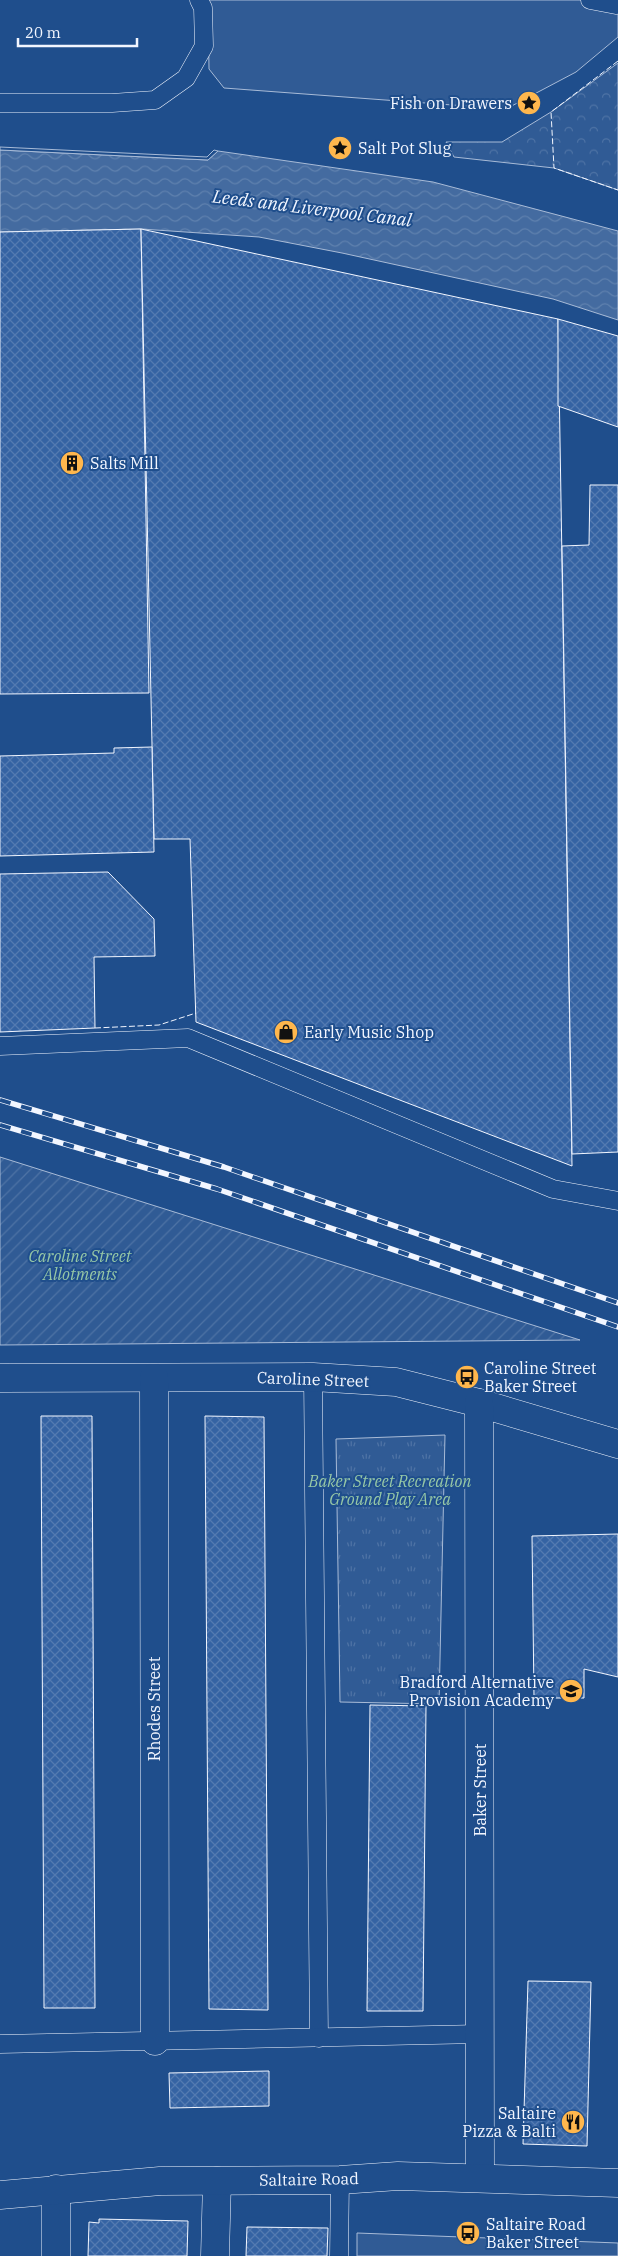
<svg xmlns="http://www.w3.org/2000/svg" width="618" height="2256" font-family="'IBM Plex Serif',serif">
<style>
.built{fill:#305b95;stroke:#a8bbd7}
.forest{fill:url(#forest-crowns);stroke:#a8bbd7}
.park{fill:url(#park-tufts);stroke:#a8bbd7}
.garden{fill:url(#garden-furrows);stroke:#a8bbd7}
.water{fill:url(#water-waves);stroke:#a8bbd7}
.pier{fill:#1f4e8c;stroke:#a8bbd7}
.building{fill:url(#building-cross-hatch);stroke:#f2f6ff}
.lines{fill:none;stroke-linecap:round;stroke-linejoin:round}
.lane-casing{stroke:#f2f6ff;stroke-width:19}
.street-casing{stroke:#f2f6ff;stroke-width:29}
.primary-casing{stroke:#f2f6ff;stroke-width:29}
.lane{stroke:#1f4e8c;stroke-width:18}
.street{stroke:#1f4e8c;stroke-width:28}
.primary{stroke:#1f4e8c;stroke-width:28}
.rail-casing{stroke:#f2f6ff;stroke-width:5.5}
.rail{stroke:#1f4e8c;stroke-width:4;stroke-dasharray:11;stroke-linecap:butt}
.fence{stroke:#f2f6ff;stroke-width:1;stroke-dasharray:6 2.5;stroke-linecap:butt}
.labels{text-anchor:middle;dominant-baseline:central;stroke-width:4;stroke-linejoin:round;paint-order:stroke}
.poi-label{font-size:16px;fill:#f2f6ff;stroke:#1f4e8c;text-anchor:start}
.park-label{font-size:16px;font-style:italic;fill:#97c8a6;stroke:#1f4e8c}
.street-label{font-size:16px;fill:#f2f6ff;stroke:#1f4e8c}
.water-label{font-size:18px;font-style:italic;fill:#f2f6ff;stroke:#1f4e8c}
</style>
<defs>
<pattern id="forest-crowns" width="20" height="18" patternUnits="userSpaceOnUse" patternTransform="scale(1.25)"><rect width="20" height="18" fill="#305b95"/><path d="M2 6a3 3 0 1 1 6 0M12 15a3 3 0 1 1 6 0" fill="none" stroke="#4e73a5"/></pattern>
<pattern id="park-tufts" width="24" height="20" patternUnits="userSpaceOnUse" patternTransform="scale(1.25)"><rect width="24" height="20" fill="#305b95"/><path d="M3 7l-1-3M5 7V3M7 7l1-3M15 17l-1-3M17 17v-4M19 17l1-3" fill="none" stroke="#4e73a5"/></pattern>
<pattern id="garden-furrows" width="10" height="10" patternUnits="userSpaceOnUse" patternTransform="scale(1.25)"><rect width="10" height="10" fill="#305b95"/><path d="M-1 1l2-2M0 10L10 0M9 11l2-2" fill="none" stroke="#4e73a5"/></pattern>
<pattern id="water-waves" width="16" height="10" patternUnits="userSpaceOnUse" patternTransform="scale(1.25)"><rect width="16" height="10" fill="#446ba0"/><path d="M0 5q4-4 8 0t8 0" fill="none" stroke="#5f81ae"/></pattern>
<pattern id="building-cross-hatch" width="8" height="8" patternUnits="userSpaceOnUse" patternTransform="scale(1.25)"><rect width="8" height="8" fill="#3563a3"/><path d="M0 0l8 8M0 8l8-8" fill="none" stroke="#537ab1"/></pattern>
</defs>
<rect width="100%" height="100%" fill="#1f4e8c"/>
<g class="built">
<path d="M208 0H618V37L576 72 506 109 224 88 209 69Z"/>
<path d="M357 2233 618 2243V2256H357Z"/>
</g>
<path class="forest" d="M618 63V190L554 168 454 157 446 142H502L551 112Z"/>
<path class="park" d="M445 1435 439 1704 340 1702 336 1439Z"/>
<path class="garden" d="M0 1157 580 1340 0 1345Z"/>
<path class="water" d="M0 150 208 160 218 151 433 182 618 231V320L553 299 342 253 259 237 141 229 0 232Z"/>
<path class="pier" d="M0 147 207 157 214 150 218 151 208 160 0 150Z"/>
<g class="building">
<path d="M141 229 149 693 0 694V232Z"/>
<path d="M141 229 558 319 572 1166 196 1022 190 839H154Z"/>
<path d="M558 319 618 336V427L558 406Z"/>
<path d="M590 485H618V1152L572 1154 562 546 589 545Z"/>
<path d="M152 747 154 852 0 856V756L114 753V748Z"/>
<path d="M108 872 154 919 155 956 94 957 95 1028 0 1032V874Z"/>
<path d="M41 1416H92L95 2008H44Z"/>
<path d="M205 1416 264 1417 268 2010 209 2009Z"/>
<path d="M618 1534V1677L584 1669V1698H534L532 1536Z"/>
<path d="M370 1705 426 1706 423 2011H367Z"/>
<path d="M528 1981 591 1982 587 2146 523 2144Z"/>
<path d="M269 2071V2106L170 2108 169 2073Z"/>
<path d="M99 2219 188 2221 187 2256H88L89 2222 99 2223Z"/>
<path d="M247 2227 328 2228 327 2256H246Z"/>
</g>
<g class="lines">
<g class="lane-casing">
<g id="lane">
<path d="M590 0 616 5"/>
<path d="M0 103H112L155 100 186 78 204 46 203 8 199 0"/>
<path d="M0 1046 188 1038 553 1189 618 1201"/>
<path d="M313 1377 319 2038"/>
<path d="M0 2044 480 2034"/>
<path d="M339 2256 340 2180"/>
</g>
</g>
<g class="street-casing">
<g id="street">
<path d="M0 1378 313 1377 396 1382 479 1403 618 1444"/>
<path d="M154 1378 155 2041"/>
<path d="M479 1403 480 2178"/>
<path d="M56 2256V2189"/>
<path d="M215 2256 217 2181"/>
</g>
</g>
<g class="primary-casing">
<path id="primary" d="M0 2195 160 2181 340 2180 398 2176 618 2183"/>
</g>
<use href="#lane" class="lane"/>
<use href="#street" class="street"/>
<use href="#primary" class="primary"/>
<g class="rail-casing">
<g id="rail">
<path d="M0 1100 224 1167 618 1303"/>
<path d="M0 1125 217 1189 618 1327"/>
</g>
</g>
<use href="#rail" class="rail"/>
<g class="fence">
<path d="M618 61 551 112 554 168 618 190"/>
<path d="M95 1028 159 1025 196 1013"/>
</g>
</g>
<defs>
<g id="sight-disc" transform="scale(1.25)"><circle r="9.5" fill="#ffb74d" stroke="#1f4e8c"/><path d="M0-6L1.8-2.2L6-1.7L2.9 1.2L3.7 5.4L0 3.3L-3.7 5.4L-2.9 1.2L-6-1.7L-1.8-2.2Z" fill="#111"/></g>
<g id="building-disc" transform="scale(1.25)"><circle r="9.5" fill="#ffb74d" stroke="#1f4e8c"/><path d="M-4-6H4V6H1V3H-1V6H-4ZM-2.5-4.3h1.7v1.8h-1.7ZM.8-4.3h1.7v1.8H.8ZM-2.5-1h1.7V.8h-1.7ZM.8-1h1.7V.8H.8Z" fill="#111"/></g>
<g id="shop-disc" transform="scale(1.25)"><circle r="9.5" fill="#ffb74d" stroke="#1f4e8c"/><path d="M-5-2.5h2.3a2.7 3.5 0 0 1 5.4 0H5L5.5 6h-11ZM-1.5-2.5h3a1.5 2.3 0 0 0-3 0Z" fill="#111"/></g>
<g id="bus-disc" transform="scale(1.25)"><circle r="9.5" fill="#ffb74d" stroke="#1f4e8c"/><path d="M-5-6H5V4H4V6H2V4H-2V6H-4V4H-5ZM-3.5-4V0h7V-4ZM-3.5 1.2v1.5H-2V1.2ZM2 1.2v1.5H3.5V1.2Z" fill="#111"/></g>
<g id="school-disc" transform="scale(1.25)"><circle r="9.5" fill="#ffb74d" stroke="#1f4e8c"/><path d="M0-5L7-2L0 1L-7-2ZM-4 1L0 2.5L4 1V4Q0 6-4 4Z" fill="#111"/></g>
<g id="restaurant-disc" transform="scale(1.25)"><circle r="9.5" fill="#ffb74d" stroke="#1f4e8c"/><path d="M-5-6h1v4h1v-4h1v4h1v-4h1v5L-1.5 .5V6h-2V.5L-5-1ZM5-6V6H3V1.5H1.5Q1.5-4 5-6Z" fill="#111"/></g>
</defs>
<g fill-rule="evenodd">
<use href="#sight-disc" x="529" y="103"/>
<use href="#sight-disc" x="340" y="148"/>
<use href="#building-disc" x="72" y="463"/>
<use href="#shop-disc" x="286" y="1032"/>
<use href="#bus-disc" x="467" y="1377"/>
<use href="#school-disc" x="571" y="1691"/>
<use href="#restaurant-disc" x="573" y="2122"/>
<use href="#bus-disc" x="468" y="2233"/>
</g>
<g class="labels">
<g class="poi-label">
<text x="512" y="103" text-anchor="end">Fish on Drawers</text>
<text x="358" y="148">Salt Pot Slug</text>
<text x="90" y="463">Salts Mill</text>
<text x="304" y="1032">Early Music Shop</text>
<text x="484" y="1368">Caroline Street<tspan x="484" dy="18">Baker Street</tspan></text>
<text x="554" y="1682" text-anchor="end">Bradford Alternative<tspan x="554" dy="18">Provision Academy</tspan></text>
<text x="556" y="2113" text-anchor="end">Saltaire<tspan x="556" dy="18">Pizza &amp; Balti</tspan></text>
<text x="486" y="2224">Saltaire Road<tspan x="486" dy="18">Baker Street</tspan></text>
</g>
<g class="park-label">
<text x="80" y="1256">Caroline Street<tspan x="80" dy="18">Allotments</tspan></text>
<text x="390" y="1481">Baker Street Recreation<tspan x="390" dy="18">Ground Play Area</tspan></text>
</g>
<g class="street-label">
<text transform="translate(313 1379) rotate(2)">Caroline Street</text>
<text transform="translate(154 1709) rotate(-90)">Rhodes Street</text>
<text transform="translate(480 1790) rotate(-90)">Baker Street</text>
<text transform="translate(309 2179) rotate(-1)">Saltaire Road</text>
</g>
<g class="water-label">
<text transform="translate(312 208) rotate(7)">Leeds and Liverpool Canal</text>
</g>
</g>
<path d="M18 38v8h119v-8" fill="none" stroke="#f2f6ff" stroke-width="2.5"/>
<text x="25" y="38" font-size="15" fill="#f2f6ff" stroke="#1f4e8c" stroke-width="4" paint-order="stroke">20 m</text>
</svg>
